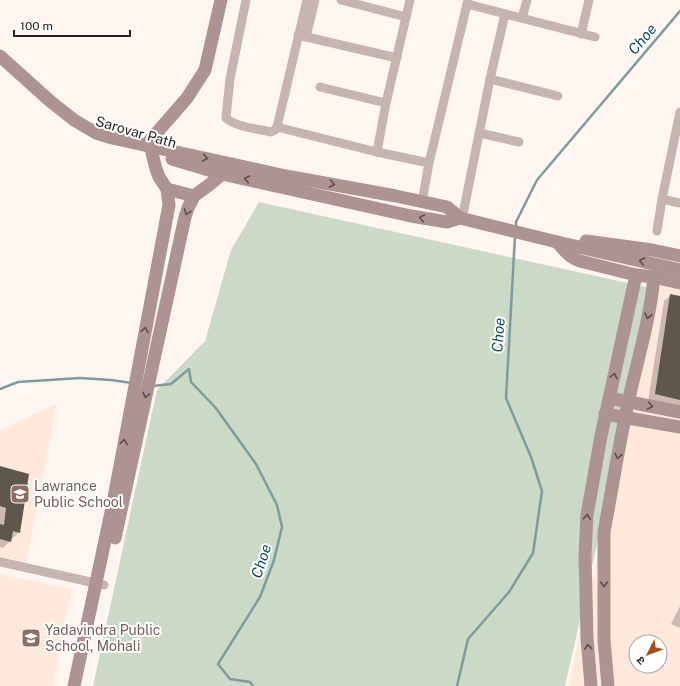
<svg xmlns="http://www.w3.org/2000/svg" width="680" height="686" font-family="'Public Sans','Noto Sans Devanagari',sans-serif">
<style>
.built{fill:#ffe9dc;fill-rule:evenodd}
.green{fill:#cbd9c7}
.shadow{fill:#0003}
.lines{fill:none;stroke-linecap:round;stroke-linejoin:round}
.stream{stroke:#7e9b9e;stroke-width:2.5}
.building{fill:#5f564c}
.street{stroke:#c6b4b3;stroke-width:9}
.secondary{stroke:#ad9392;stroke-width:13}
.oneway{stroke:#5b4d4b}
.labels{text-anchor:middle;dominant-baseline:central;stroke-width:4;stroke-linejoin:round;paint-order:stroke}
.street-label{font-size:14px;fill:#241f1c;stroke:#fff}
.education-label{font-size:14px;fill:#785e54;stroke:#fff;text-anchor:start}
.water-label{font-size:15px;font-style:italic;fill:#104f56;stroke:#fff}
</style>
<rect width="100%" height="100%" fill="#fff6f1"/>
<g class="built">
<path d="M660 284 680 288V686H568ZM636 642H660V666H636Z"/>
<path d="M57 403 26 564 0 559V430Z"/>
<path d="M0 574 72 589 53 686H0Z"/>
</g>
<path class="green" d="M259 202 655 289 565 686H93L157 390 205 341 231 250Z"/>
<g class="shadow">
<path d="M671 295 680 297V408L648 401 664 301Z"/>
<path d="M0 467 19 532 12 539H11L10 541 3 548 0 547Z"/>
<path d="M680 606V628L671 624Z"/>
</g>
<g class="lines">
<g class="stream">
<path d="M516 227V222L537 180 680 11"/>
<path d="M153 386 171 384 189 369 191 382 215 407 256 464 277 505 282 527 274 560 260 597 218 664 230 679 250 682 253 686"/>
<path d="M0 389 18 382 80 378 111 380 132 383"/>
<path d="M457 686 468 639 509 592 533 553 542 491 531 457 506 398 515 236"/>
</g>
</g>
<g class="building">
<path d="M670 294 680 296V400L655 394Z"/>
<path d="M0 466 29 474 20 533 13 531 11 542 0 539V524L4 525 6 508 0 506Z"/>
</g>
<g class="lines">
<g class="street">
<path d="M246 0 230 79 226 118C236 127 258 129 271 132L275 130 277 127 307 0"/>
<path d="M341 0 406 17"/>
<path d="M467 4 595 37"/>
<path d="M522 18 527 0"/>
<path d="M581 34 589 0"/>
<path d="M298 35 397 58"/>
<path d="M306 37 315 0"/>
<path d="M490 79 558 96"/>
<path d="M320 87 386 103"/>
<path d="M277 127 377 152 429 163"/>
<path d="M479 133 519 142"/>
<path d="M377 152 386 103 410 0"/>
<path d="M662 199 680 203"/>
<path d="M422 202 429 163 468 0"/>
<path d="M462 219 490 79 505 14"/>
<path d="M657 231 662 199 680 112"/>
<path d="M0 562 104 585"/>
</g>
<g class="secondary">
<path d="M0 56 50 101 74 120 96 133 112 138 286 176 396 196 447 207 460 218 557 242 680 270"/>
<path d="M146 145 187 98 205 70 221 0"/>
<path d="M172 159 222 174 411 216 447 222 460 218"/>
<path d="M167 189 194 196"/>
<path d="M586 241 652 250 680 256"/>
<path d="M557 242C564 250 570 258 580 261L636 275 654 277 680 283"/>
<path d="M609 398 680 412"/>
<path d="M605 414 680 427"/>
<path d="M115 538 185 217 188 208 194 196 209 185 222 174"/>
<path d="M74 686 113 503 169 205 167 189 159 177 156 169 152 153"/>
<path d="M591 686 587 638 585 554 587 515 601 436 636 275"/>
<path d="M608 686 604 640V532C612 489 619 445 628 403 637 361 650 320 654 277"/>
</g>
</g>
<defs><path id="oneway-chevron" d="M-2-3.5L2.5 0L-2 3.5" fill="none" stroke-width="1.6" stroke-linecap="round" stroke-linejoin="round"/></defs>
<g class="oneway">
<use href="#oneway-chevron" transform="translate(205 158) rotate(12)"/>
<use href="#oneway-chevron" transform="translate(247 179) rotate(-168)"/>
<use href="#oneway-chevron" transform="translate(332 184) rotate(10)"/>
<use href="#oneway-chevron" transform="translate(187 212) rotate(111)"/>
<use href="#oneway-chevron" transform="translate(422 218) rotate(-170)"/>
<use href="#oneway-chevron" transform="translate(642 261) rotate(-168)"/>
<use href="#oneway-chevron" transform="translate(648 316) rotate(102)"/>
<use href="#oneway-chevron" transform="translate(145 330) rotate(-79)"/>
<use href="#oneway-chevron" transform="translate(614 376) rotate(-78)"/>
<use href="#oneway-chevron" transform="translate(146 395) rotate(102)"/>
<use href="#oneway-chevron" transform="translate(650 406) rotate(10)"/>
<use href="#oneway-chevron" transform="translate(124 442) rotate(-80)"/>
<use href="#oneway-chevron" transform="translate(618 456) rotate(100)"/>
<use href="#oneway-chevron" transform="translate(587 517) rotate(-85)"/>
<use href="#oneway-chevron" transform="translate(604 584) rotate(90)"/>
<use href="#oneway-chevron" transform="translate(588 647) rotate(-96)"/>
</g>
<defs>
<g id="school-square" transform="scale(1)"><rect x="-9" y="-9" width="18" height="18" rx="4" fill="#8d6e63" stroke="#fff"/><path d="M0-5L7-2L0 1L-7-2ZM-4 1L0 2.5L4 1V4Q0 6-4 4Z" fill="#fff"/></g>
</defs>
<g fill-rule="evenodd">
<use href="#school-square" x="20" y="494"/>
<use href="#school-square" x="31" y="638"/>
</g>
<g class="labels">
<g class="street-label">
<text transform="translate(136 132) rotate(16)">Sarovar Path</text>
</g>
<g class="education-label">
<text x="34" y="486">Lawrance<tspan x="34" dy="16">Public School</tspan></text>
<text x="45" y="630">Yadavindra Public<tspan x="45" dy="16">School, Mohali</tspan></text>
</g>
<g class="water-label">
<text transform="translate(642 39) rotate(-50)">Choe</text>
<text transform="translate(498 335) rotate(-86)">Choe</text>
<text transform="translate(261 561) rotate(-72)">Choe</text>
</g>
</g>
<g transform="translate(648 654) rotate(228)"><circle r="19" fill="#ffffff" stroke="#a7a5a4"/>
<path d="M0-3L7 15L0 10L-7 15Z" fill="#ad4a14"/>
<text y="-6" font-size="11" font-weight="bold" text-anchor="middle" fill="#241f1c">उ</text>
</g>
<path d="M14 30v6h116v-6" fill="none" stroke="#241f1c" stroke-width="2"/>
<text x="20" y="30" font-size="12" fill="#241f1c" stroke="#ffffff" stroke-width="3" paint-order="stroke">100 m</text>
</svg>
